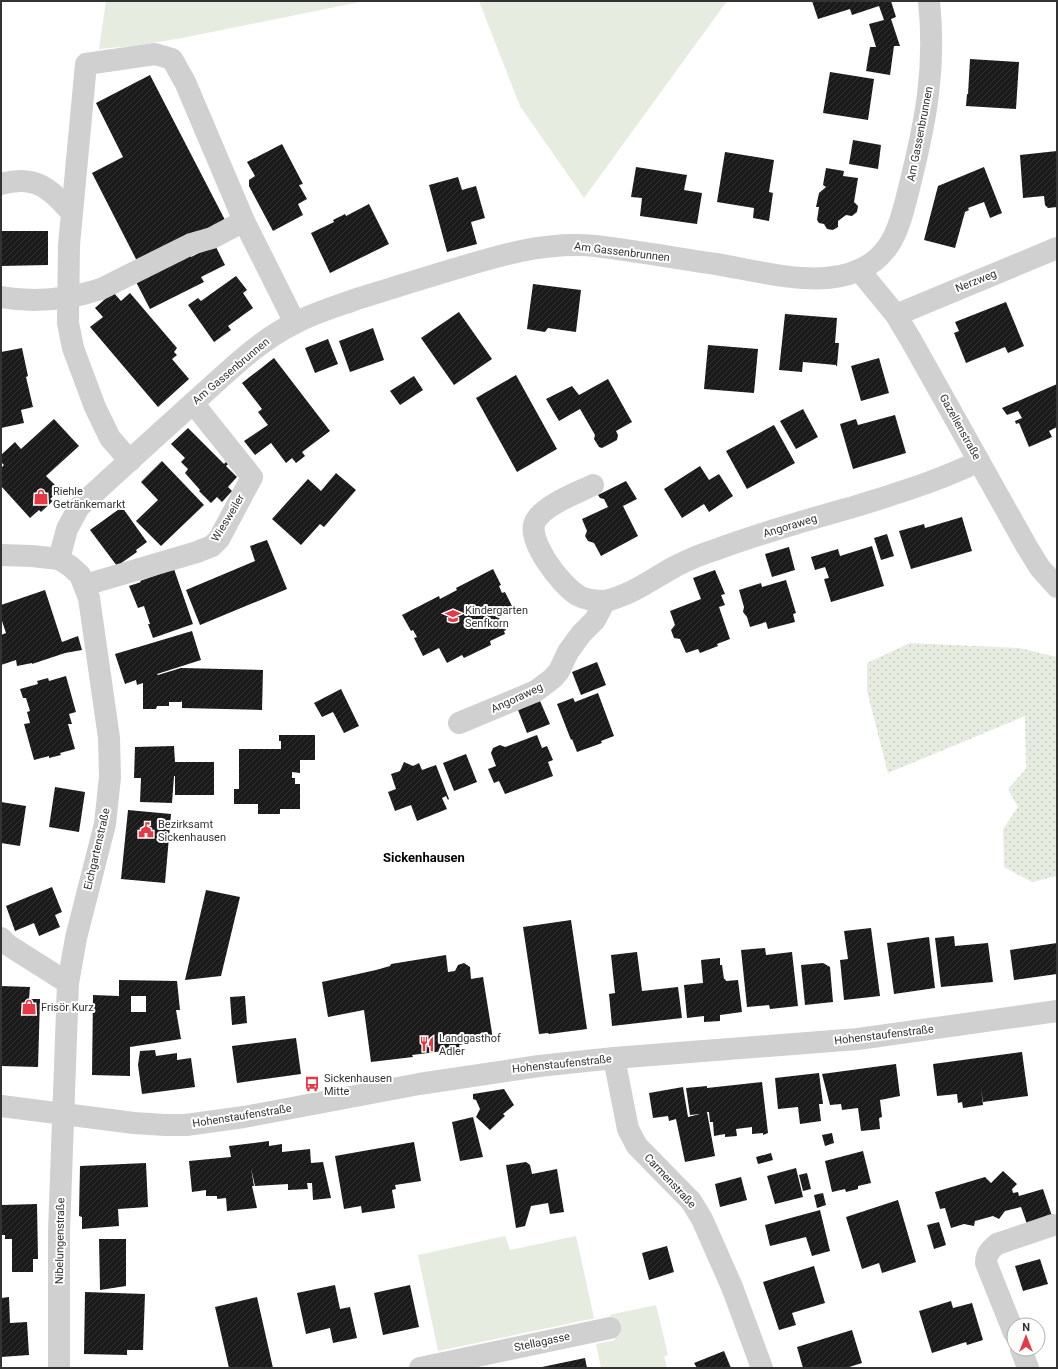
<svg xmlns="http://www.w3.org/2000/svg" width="1058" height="1369" font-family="Roboto,sans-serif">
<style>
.green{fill:#e6ecdf}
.park{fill:url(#park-dots)}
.building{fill:url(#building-hatch);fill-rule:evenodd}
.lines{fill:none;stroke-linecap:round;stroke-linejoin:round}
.minor{stroke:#d0d0d0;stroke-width:22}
.labels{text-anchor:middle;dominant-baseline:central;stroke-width:4;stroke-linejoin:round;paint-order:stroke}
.street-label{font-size:11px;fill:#333;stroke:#fff}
.poi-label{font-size:11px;fill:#333;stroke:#fff;text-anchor:start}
.quarter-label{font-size:13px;font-weight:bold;fill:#000;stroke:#fff}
</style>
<defs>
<pattern id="park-dots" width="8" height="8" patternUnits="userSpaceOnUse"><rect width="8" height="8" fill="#e6ecdf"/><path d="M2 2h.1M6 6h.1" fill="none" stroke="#c6cbc0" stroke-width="1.8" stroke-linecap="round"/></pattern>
<pattern id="building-hatch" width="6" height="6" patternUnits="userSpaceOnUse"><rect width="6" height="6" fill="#1a1a1a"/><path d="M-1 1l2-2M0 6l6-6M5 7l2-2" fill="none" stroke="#333"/></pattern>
</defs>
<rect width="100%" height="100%" fill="#fff"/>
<g class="green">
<path d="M106 1H365L182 38 133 46 99 49Z"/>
<path d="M479 1H727L584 198 520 106Z"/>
<path d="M505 1236 510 1250 576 1236 594 1318 656 1305 668 1355 664 1356 667 1368H601L596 1344 615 1340 610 1315 438 1351 418 1255Z"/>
</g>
<path class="park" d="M910 643 1019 648 1057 657V876L1032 882 1004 867 1003 829 1018 807 1008 789 1026 769 1025 716 888 773 867 691V663Z"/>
<g class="building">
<path d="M812 1H891L896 17 891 19 900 46H894L890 75 866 71 870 47H876L869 24 884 20 879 6 852 15 850 9 818 19Z"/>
<path d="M970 59 1019 62 1016 109 966 106 967 94H968Z"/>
<path d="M830 72 874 79 868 120 823 113Z"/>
<path d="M150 75 225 220 139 265 92 173 123 157 96 103Z"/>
<path d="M853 140 881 145 878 169 849 164Z"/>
<path d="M282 144 303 184 299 185 307 199 298 204 303 215 273 231 249 186V180L255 176 247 162Z"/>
<path d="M1057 151V207L1048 208 1045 205 1044 196 1023 198 1020 155Z"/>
<path d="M725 152 774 160 769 192 773 193 769 221 753 218 754 208 717 202Z"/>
<path d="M636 167 687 175 684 190 702 193 697 224 640 216 642 198 631 197Z"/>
<path d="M984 167 1002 213 990 218 984 202 968 208 969 210 965 212 955 248 924 240 938 186Z"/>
<path d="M826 168 844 171 843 176 858 178 854 202 858 206 857 212 852 216 846 215 838 221V227L833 230 827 229 824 224 819 223 817 220 819 207H816L819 193 826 187 823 185Z"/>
<path d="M458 177 462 190 476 186 485 218 471 222 477 244 447 252 429 185Z"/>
<path d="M369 204 389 244 330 273 311 233 334 222 333 220 345 214 346 216Z"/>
<path d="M1 231H48V265L1 266Z"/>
<path d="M215 245 225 265 201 277 204 282 150 309 135 280 189 252 191 257Z"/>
<path d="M236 276 247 290 243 293 253 308 228 326 231 330 214 342 188 305 198 298 201 301Z"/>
<path d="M533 284 581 290 576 332 548 328 545 332 527 329Z"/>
<path d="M113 292 121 301 130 293 177 348 174 352 177 355 172 359 189 379 158 407 90 327 103 317 95 308Z"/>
<path d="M1006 302 1024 346 1008 353 1005 347 966 363 954 333 959 331 955 322Z"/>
<path d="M459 312 492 359 454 385 421 338Z"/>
<path d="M785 314 837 318 835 343H839L837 366H836V365L803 362 802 372 779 370Z"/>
<path d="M373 328 384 360 350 372 339 341Z"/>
<path d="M328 339 338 364 315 373 305 348Z"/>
<path d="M708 345 758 349 754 393 704 389Z"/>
<path d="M22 348 28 376 26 377 33 407 21 410 24 423 1 428V352Z"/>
<path d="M274 358 330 431 302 452 305 456 296 463 292 458 286 463 271 443 255 455 244 441 268 425 258 412 262 409 242 383Z"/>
<path d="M879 358 889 393 861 401 851 366Z"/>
<path d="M516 375 557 449 517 472 476 398Z"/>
<path d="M414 376 423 390 400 405 390 391Z"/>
<path d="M608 379 632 422 616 431 618 435 617 440 602 448 599 447 594 439 595 435 580 409 559 421 546 399 572 386 579 395Z"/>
<path d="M1057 384V427L1049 431 1052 437 1029 447 1019 423 1016 424 1015 421 1022 418 1018 411 1007 415 1002 408Z"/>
<path d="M803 409 818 437 796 449 780 421Z"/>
<path d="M895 415 906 453 853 469 840 424 856 419 858 425Z"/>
<path d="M54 419 79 446 46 476 60 490 50 499 53 501 41 512 39 510 30 518 1 486V468L4 465 1 462V455L15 442 21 449Z"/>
<path d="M774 425 795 463 747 489 726 451Z"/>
<path d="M188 428 224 464 226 462 228 464 226 466 237 477 228 487 232 491 222 502 217 497 211 503 199 491 200 490 185 473 188 469 181 462 185 458 171 444Z"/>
<path d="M162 461 204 505 161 546 136 521 158 500 141 482Z"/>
<path d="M700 466 709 480 719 474 733 496 709 512 704 504 682 518 664 489Z"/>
<path d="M336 473 356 490 324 527 320 524 301 545 272 519 308 479 321 491Z"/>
<path d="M626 481 637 499 623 506 638 536 601 556 594 543 588 541 585 536 587 531 582 519 608 507 604 499 600 498 598 495Z"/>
<path d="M122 507 147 542 136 550 137 552 117 566 90 530Z"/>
<path d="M962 517 972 551 911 569 899 531 924 524 925 528Z"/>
<path d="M887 534 894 556 881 560 874 538Z"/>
<path d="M267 540 287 589 200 625 186 590 255 561 250 546Z"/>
<path d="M872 546 884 586 831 602 824 579 829 578 825 567 815 570 811 557 838 549 840 556Z"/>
<path d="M789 547 795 570 772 577 765 554Z"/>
<path d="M174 569 193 624 153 638 148 624H150L144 606 138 608 129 586 141 582 140 581Z"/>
<path d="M493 569 501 585 499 586 502 593 505 592 514 610 499 618 506 630 504 631 505 634 490 641 491 645 464 658 462 655 447 663 439 648 423 656 414 638 417 637 413 630 411 631 402 615 439 596 440 599 457 590 456 588Z"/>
<path d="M715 570 725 594 721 595 725 605 719 607 730 639 717 644 718 646 700 653 698 649 686 653 680 639 674 638 671 630 675 625 670 611 701 599 693 578Z"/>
<path d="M786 580 796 613 793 614 795 622 768 629 766 622 750 627 747 617 743 612 744 607 739 590 761 583 762 587Z"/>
<path d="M45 590 62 642 78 636 82 650 65 653 32 664V663L17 666 16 660 1 665V635L6 633 1 618V605Z"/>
<path d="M192 631 201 660 157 674 158 675 181 668 263 670 262 710 182 708V701L181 702H169V706H157L156 709H143V683L137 685 136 680 125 684 115 654Z"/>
<path d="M597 662 606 685 581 695 572 672Z"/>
<path d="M66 676 76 712 69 714 72 724H68L75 749 60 753 61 755 49 758V756L34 760 24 724 30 723 27 712 30 711 26 698H23L20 689 38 684 37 681 48 678 49 681Z"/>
<path d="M341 689 359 726 344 733 333 712 322 717 314 703Z"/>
<path d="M598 693 614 736 601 741 602 743 577 752 572 739 571 740 557 704 573 698 575 702Z"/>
<path d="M540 701 550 724 527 733 518 710Z"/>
<path d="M279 735H315V760H300V773L292 772V778H295V784H300V809H280V814H258V804H234V789H239V749H281V741H279Z"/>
<path d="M537 735 542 748 547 746 553 760 548 762 553 776 505 794 499 781 494 783 488 769 496 766 491 753 493 748 500 745 505 747Z"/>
<path d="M174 746 175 762H214V795H175V776H174L172 803 140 802 141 778H134L135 747Z"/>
<path d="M466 754 477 782 454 791 443 763Z"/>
<path d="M404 762 413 766 419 763 422 770 436 765 449 799 448 800 446 796 442 798 447 809 417 821 411 805 395 811 388 792 396 789 391 774 400 771Z"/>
<path d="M55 787 85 792 79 832 49 827Z"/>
<path d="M1 802 26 806 20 846 1 843Z"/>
<path d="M128 810 171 814 165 883 121 879Z"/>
<path d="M52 887 62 912 55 915 60 927 39 936 34 923 15 931 6 906Z"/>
<path d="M206 890 240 897 221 976 185 980Z"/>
<path d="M571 920 587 1029 549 1034 548 1033 539 1034 523 927Z"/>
<path d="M871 928 880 996 844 1000 840 960 848 959 844 931Z"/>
<path d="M954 936 955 946 988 943 993 982 941 987 935 938Z"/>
<path d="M929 937 935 988 894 994 887 943Z"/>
<path d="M1057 943V974L1014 980 1010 950Z"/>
<path d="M765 948 766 955 792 952 798 1006 770 1009 769 1005 747 1007 741 950Z"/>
<path d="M637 952 642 991 678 987 682 1018 612 1026 609 994 615 993 611 955Z"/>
<path d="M446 955 448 972 455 971 458 965 464 963 470 967 471 979 483 977 493 1039 459 1045 460 1049 412 1055 413 1057 371 1062 364 1010 328 1017 322 982 376 970 390 966 391 964Z"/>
<path d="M720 958V965H722L724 979H725L726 981 738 980 742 1012 720 1015V1021L704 1022V1016L687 1018 684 985 703 983 701 960Z"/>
<path d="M823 963 830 967 833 1002 805 1005 801 965Z"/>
<path d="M119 980 177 981 180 1010H176L181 1039 130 1047V1076L92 1075 93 995 119 996ZM131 996H146V1012H131Z"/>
<path d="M1 986 30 987 29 999H40L38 1067 1 1066Z"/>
<path d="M245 996 247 1023 232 1025 230 997Z"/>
<path d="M296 1038 301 1074 237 1083 232 1046Z"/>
<path d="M155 1050 156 1056 177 1053V1060L191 1058 195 1087 142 1094 138 1065 140 1051Z"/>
<path d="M1022 1052 1028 1096 983 1102 981 1088 983 1105 963 1108 962 1102 958 1103 957 1094 937 1096 933 1064Z"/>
<path d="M896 1064 900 1096 880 1100 882 1117 879 1118 880 1129 861 1131 858 1108 842 1110 841 1104 830 1105 822 1074Z"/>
<path d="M819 1073 823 1104H819L821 1121 800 1124 798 1107 778 1109 775 1078Z"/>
<path d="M762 1082 768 1133 763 1135V1133L752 1134V1127L736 1129 737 1136 725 1137V1134L714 1136 713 1122H710L709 1112H707L715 1156 685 1162 676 1119 669 1121 668 1116 653 1118 649 1093 683 1087 688 1117 700 1114 690 1115 686 1088 707 1086V1088Z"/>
<path d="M504 1089 514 1105 503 1114 505 1116 490 1130 476 1117 480 1109 476 1100 473 1099V1094Z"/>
<path d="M473 1117 483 1157 460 1161 452 1122Z"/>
<path d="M832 1133 834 1143 825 1146 822 1135Z"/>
<path d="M269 1141V1146L282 1144V1152L310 1149 311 1163 323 1162 331 1198 313 1200 312 1183H307L308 1189 288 1190V1184L255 1186 251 1168 254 1186H252L257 1208 227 1211 226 1198 217 1199V1196H206V1190L192 1192 189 1161 231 1157 229 1146Z"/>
<path d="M414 1142 421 1181 395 1185 396 1189 392 1190 395 1208 362 1213 361 1206 344 1209 335 1156Z"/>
<path d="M863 1151 871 1183 858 1186V1189L846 1192 845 1189 832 1192 825 1161Z"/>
<path d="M771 1153 773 1160 758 1164 756 1157Z"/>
<path d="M526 1162 530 1165 532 1174 557 1169 564 1212 550 1214 548 1203 531 1206 525 1226 516 1228 506 1165Z"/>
<path d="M146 1163 148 1207 118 1209 119 1226 82 1229V1217L79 1216 80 1166Z"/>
<path d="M796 1168 803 1197 775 1204 767 1176Z"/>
<path d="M1003 1171 1017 1184 1012 1189 1013 1193 1018 1192 1019 1196 1043 1189 1052 1216 1027 1224 1021 1207 1005 1211 999 1219 993 1216 975 1221 974 1226 964 1224 951 1228 945 1208 940 1209 935 1192 985 1177 991 1183Z"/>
<path d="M807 1173 811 1189 803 1191 799 1175Z"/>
<path d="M741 1177 747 1200 720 1207 715 1184Z"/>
<path d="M823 1193 826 1205 817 1208 814 1195Z"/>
<path d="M898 1200 916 1262 882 1273 879 1263 862 1269 846 1217Z"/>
<path d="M37 1204 38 1259H33V1272H12V1239H5V1235H1V1205Z"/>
<path d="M820 1210 830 1251 812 1256 806 1237 770 1246 765 1225Z"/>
<path d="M939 1222 946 1245 934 1249 927 1225Z"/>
<path d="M99 1239H126V1286L100 1290Z"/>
<path d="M667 1246 674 1272 649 1280 642 1253Z"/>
<path d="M1040 1259 1048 1284 1023 1291 1015 1266Z"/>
<path d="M814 1266 825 1303 792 1313 796 1325 779 1330 763 1282Z"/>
<path d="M335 1285 340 1309 350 1307 357 1338 333 1343 330 1328 306 1334 297 1293Z"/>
<path d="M410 1285 419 1327 383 1335 374 1293Z"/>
<path d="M85 1292 145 1294 143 1350H127V1355L84 1354Z"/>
<path d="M9 1297 10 1323 27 1322 29 1355 1 1357V1298Z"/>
<path d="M257 1297 273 1368H229L215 1307Z"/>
<path d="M951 1301 953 1308 972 1303 983 1340 967 1345 966 1342 932 1353 919 1311Z"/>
<path d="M852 1330 862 1363 846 1368H803L797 1347Z"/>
<path d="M724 1351 731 1368H697L694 1363Z"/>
<path d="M585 1358 587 1368H542V1367Z"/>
</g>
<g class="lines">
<g class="minor">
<path d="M1 184C36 174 50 189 72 213"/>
<path d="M244 221 295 323"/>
<path d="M859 270 896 315 911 340 1027 547 1040 568 1057 587"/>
<path d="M1 297C34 303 70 299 101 289L191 244 212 238 244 221 185 82 172 59 155 54 86 64 69 245 68 323 73 348 95 407 110 438 130 461"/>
<path d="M896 315 1057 248"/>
<path d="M593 485C577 493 546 504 536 520 524 538 562 587 579 596 587 600 596 601 605 601"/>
<path d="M1 555 32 556 59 559 70 566 80 575 89 598 109 738 110 777 105 824 76 938 68 983 59 1232V1368"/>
<path d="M59 559 67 529 79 507C120 469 162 431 203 394 232 368 260 340 295 323 314 313 334 307 354 300 386 290 417 280 448 271 497 256 545 241 596 246 636 251 676 258 716 264 758 271 820 289 859 270 869 266 879 258 886 249 899 233 905 204 910 184 926 120 936 68 929 1"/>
<path d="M85 585 197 552 212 546 219 539 252 477 193 403"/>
<path d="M459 723 536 691 553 678 559 671 568 652 581 634 595 620 605 601C632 595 652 579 676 566 688 560 701 554 715 550 762 532 811 519 860 505 901 492 941 480 979 461"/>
<path d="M1 938 8 945 68 983"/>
<path d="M614 1058 628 1129 637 1146 691 1201 702 1219 732 1287 762 1368"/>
<path d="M1 1106 134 1123 165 1125H186L244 1117 419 1084 539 1066 614 1058 858 1039 1057 1011"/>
<path d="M1014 1333 986 1263C986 1254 990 1250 997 1244L1053 1225"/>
<path d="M1021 1349 1028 1368"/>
<path d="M420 1368 610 1328"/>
</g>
</g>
<defs>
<g id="shop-bare" transform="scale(1.2)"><path d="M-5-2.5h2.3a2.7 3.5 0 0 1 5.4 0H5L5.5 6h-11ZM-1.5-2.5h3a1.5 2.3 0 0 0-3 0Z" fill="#e63946" stroke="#fff" stroke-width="2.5" paint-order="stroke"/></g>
<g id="school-bare" transform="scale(1.2)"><path d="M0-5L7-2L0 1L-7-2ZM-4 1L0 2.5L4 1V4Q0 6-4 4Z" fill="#e63946" stroke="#fff" stroke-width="2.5" paint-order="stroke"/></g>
<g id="civic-bare" transform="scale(1.2)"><path d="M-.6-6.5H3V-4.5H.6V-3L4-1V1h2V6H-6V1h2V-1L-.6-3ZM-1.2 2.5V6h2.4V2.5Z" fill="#e63946" stroke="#fff" stroke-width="2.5" paint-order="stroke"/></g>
<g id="restaurant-bare" transform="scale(1.2)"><path d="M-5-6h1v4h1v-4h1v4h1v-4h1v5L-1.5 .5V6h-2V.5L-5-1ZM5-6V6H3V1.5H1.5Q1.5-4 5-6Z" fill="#e63946" stroke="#fff" stroke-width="2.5" paint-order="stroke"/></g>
<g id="bus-bare" transform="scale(1.2)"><path d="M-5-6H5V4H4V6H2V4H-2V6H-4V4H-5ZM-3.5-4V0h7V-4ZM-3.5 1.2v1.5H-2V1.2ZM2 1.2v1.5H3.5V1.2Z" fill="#e63946" stroke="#fff" stroke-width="2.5" paint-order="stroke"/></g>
</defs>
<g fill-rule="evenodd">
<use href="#shop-bare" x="41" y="497"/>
<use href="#school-bare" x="453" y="616"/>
<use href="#civic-bare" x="146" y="830"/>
<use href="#shop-bare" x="29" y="1007"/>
<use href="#restaurant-bare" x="427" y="1044"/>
<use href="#bus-bare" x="312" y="1084"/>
</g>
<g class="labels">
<g class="street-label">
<text transform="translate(920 134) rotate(-79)">Am Gassenbrunnen</text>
<text transform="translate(622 252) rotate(7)">Am Gassenbrunnen</text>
<text transform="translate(976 281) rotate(-22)">Nerzweg</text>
<text transform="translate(231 371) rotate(-40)">Am Gassenbrunnen</text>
<text transform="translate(960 427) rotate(61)">Gazellenstraße</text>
<text transform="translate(228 518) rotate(-59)">Wiesweiler</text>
<text transform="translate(790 526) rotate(-17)">Angoraweg</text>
<text transform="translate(517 698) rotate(-25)">Angoraweg</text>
<text transform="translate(97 849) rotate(-77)">Eichgartenstraße</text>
<text transform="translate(884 1035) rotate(-7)">Hohenstaufenstraße</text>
<text transform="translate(562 1064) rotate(-6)">Hohenstaufenstraße</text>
<text transform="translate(242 1116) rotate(-9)">Hohenstaufenstraße</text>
<text transform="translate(670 1181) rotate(47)">Carmenstraße</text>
<text transform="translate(60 1241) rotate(-89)">Nibelungenstraße</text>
<text transform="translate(542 1342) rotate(-12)">Stellagasse</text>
</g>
<g class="poi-label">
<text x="53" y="491">Riehle<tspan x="53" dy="13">Getränkemarkt</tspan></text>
<text x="465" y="610">Kindergarten<tspan x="465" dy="13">Senfkorn</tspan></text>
<text x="158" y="824">Bezirksamt<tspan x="158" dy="13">Sickenhausen</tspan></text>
<text x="41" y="1007">Frisör Kurz</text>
<text x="439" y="1038">Landgasthof<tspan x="439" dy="13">Adler</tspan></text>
<text x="324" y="1078">Sickenhausen<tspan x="324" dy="13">Mitte</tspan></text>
</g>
<g class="quarter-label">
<text x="424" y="857">Sickenhausen</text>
</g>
</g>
<rect width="1058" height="1369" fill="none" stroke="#333333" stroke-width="4"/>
<g transform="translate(1026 1337)"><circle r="19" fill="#ffffff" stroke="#adadad"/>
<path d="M0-3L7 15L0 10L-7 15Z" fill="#e63946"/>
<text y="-6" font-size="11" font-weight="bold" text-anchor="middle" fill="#333333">N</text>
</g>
</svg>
